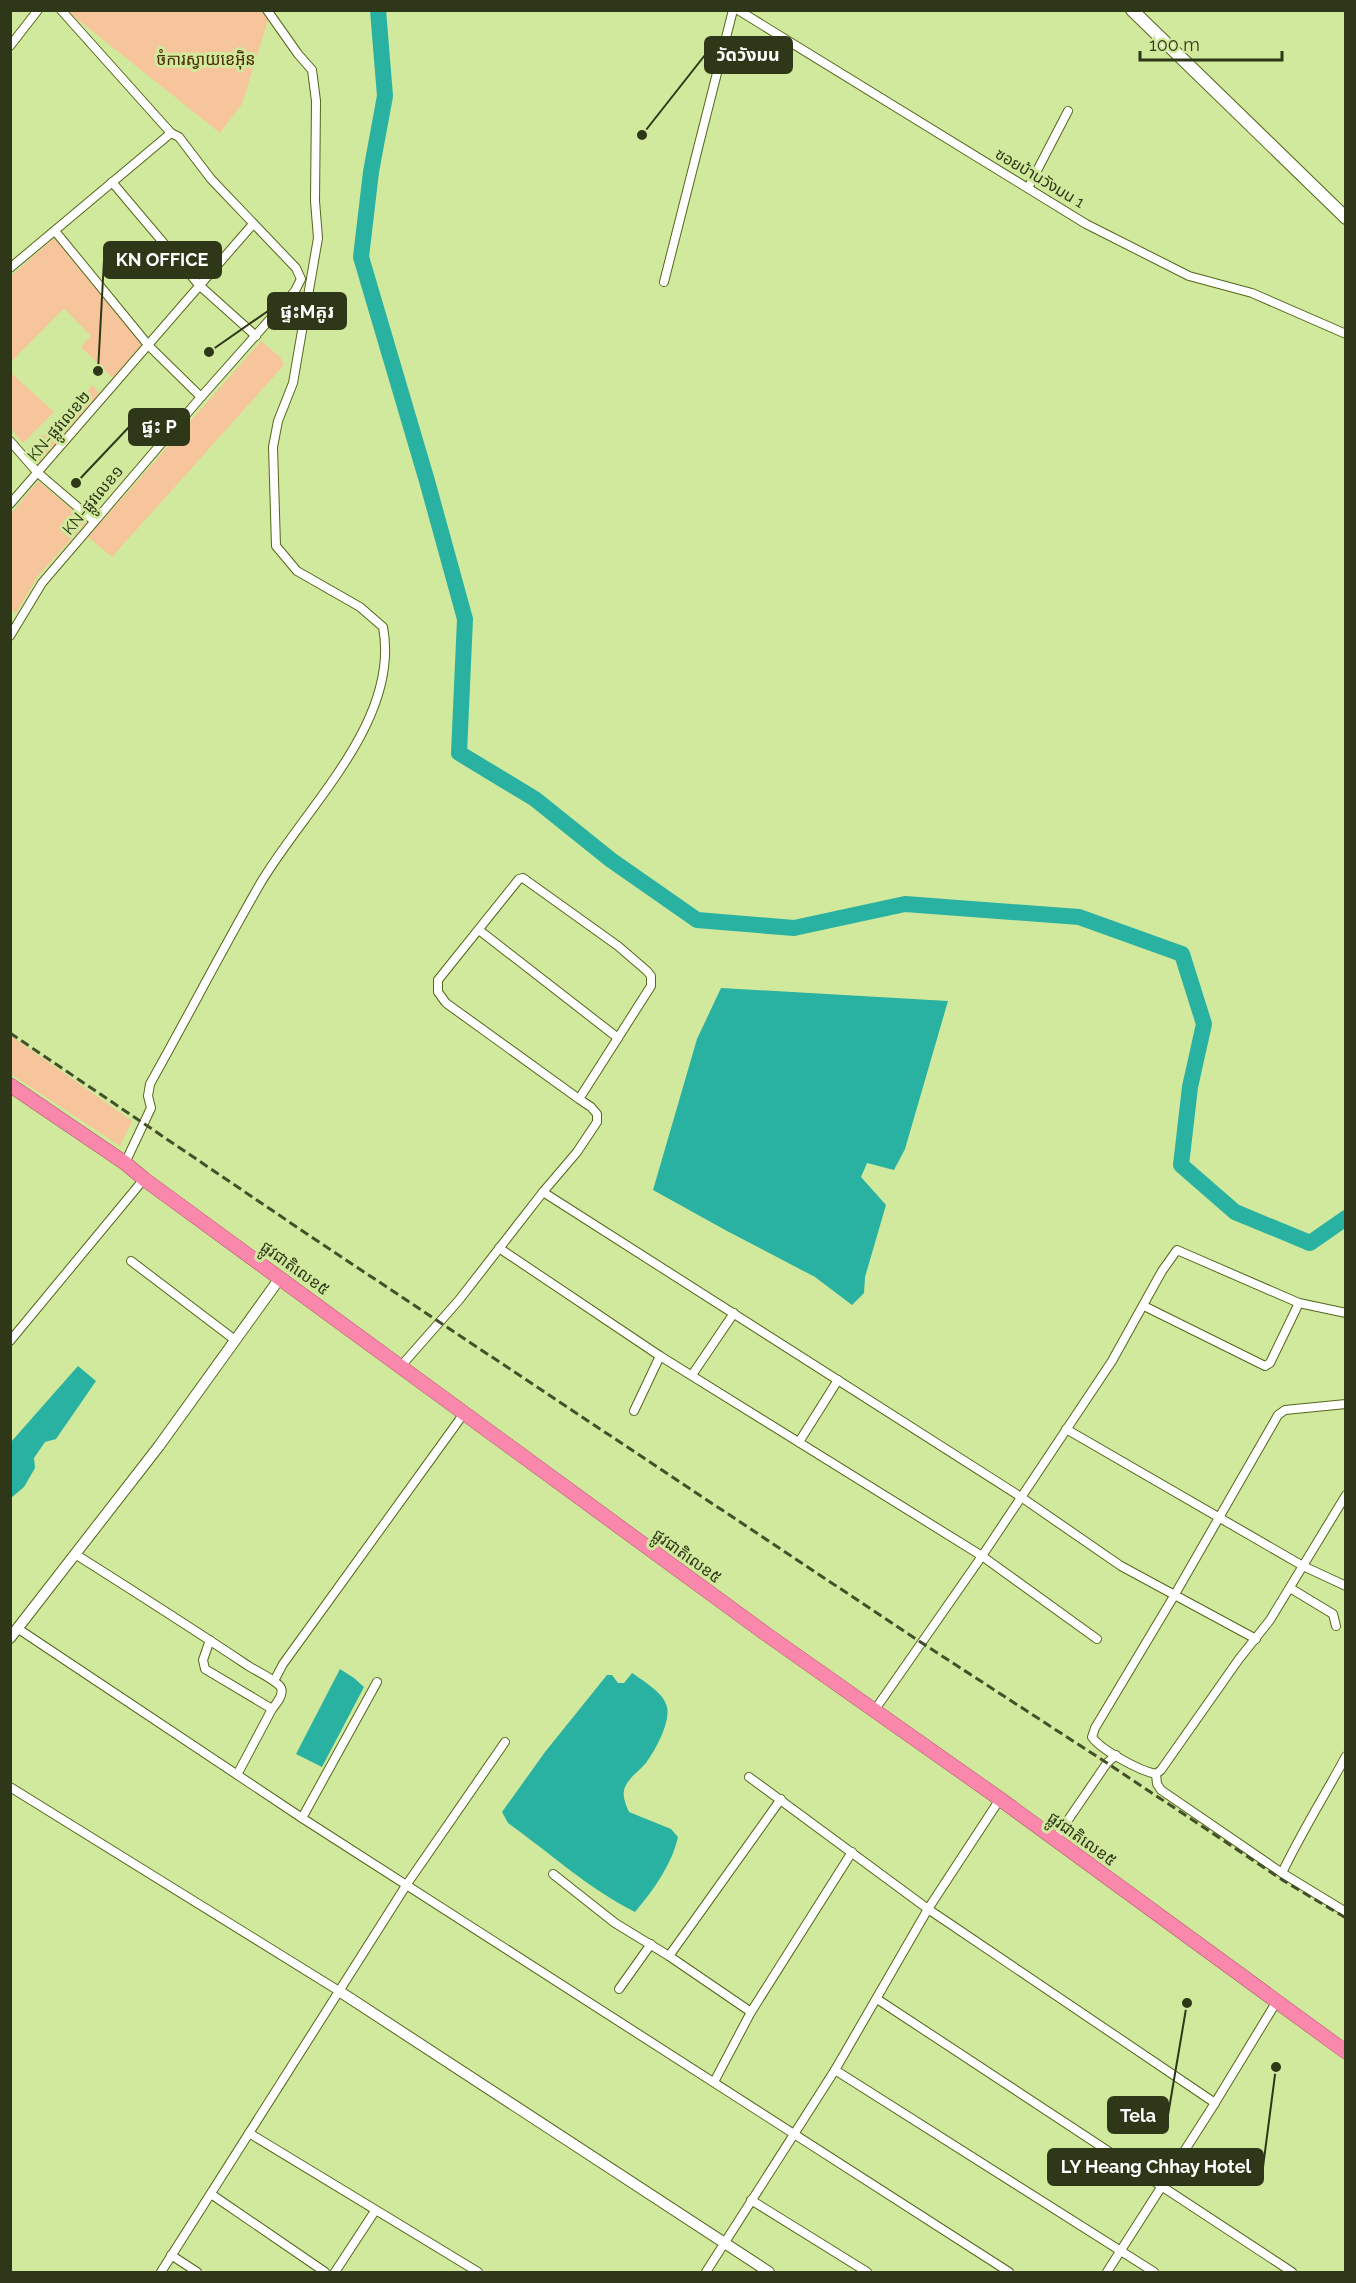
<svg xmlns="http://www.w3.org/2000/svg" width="1356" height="2283" font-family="Raleway,'Noto Sans Khmer','Noto Sans Thai',sans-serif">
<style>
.green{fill:#f6c59b}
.water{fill:#29b2a1}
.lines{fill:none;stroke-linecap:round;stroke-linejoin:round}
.river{stroke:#29b2a1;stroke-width:16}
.minor-casing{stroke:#54671a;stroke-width:10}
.tertiary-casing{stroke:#54671a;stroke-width:12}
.secondary-casing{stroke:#54671a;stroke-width:14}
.trunk-casing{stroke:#b1586b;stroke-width:15}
.minor{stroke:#fff;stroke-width:8}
.tertiary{stroke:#fff;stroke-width:10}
.secondary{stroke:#fff;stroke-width:12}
.trunk{stroke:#fa87ac;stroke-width:14}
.rail{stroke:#44502a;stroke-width:3;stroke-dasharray:9 4.5;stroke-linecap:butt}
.labels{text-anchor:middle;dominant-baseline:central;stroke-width:6;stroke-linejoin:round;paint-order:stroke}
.park-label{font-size:16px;fill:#4a2803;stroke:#d1e99c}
.street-label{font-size:16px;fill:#2e3718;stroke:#d1e99c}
.leader{fill:none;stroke:#2e3718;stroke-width:2}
.callout-dot{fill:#2e3718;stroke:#d1e99c;stroke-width:2}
.callout{fill:#2e3718;stroke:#2e3718;stroke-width:2}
.callout-label{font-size:18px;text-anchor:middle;font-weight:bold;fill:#fff}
</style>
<rect width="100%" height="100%" fill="#d1e99c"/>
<g class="green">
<path d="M263 10 268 20 242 104 220 133 67 11Z"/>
<path d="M54 238 146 346 117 382 81 347 91 336 64 308 11 362 10 277Z"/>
<path d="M261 341 280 357 284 365 112 557 88 537Z"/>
<path d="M10 372 54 412 23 443 11 429Z"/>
<path d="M93 385 101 397 39 467 26 453Z"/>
<path d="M38 481 87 522 38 576 16 613 11 610V514Z"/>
<path d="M11 1036 132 1121 120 1146 11 1074Z"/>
</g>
<g class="water">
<path d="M721 988 948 1001 905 1149 894 1170 867 1163 861 1177 886 1205 865 1277 864 1293 852 1305 815 1277 727 1231 653 1190 697 1039Z"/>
<path d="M78 1366 96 1381 56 1439 45 1442 34 1458 35 1468 24 1487 11 1498V1442Z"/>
<path d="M340 1669 354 1678 364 1687 322 1767 296 1754Z"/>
<path d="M632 1673C642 1680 662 1692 666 1704 673 1719 654 1753 645 1764 639 1771 630 1777 626 1785 621 1794 625 1803 629 1812L671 1829 678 1837C672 1864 653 1891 635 1912 589 1889 550 1853 508 1823L502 1812 545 1752 607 1675H612L618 1683H624Z"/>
</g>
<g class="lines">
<path class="river" d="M378 10 385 96 371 172 361 257 427 481 465 619 459 753 535 799 611 860 697 920 794 928 905 904 1079 917 1182 954 1204 1024 1190 1087 1181 1165 1235 1212 1310 1243 1346 1218"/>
<g class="minor-casing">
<g id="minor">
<path d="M61 10 171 133"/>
<path d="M738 10 1086 224 1189 276 1252 293 1346 334"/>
<path d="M10 46 38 10"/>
<path d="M112 182 199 285 256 336"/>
<path d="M1028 188 1068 111"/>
<path d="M55 231 149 346 201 397"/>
<path d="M10 268 171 133 179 137 211 179 296 268 301 279 295 291 201 397 42 583 10 636"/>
<path d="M664 282 733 10"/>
<path d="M10 441 38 473 94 521"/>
<path d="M10 504 253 224"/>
<path d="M479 930 618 1038"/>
<path d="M125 1163 151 1108 148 1096 150 1084C187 1018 222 950 260 884 304 809 401 721 383 627L360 607 297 571 276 546 273 447 278 421 293 383 318 238 315 201 316 101 312 70 298 54 267 10"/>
<path d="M543 1192 1021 1497 1121 1566 1256 1639"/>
<path d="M499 1248 660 1356 982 1556 1097 1639"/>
<path d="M131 1261 235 1340"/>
<path d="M1144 1306 1265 1366 1270 1363 1299 1303"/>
<path d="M10 1341 144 1179"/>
<path d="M401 1366 459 1300 543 1192 577 1152 597 1122V1114L591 1107 579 1099 446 1003 438 992V980L519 879 523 878 618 946 647 971 651 976V986L579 1099"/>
<path d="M692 1375 734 1313"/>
<path d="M634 1411 660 1356"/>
<path d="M1066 1429 1303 1566 1346 1586"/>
<path d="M799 1442 838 1380"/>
<path d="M75 1554C132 1590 190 1627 247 1665 254 1670 278 1681 281 1688 284 1695 276 1704 272 1709L205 1669 203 1660 210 1640"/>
<path d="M1290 1588 1333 1614 1336 1626"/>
<path d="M17 1628 302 1818 1009 2272"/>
<path d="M274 1681 283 1664 465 1412"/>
<path d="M874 1711 982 1556 1112 1361 1162 1271 1177 1250 1299 1303 1346 1313"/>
<path d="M238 1773 272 1709"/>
<path d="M1156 1774C1140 1771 1101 1750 1092 1737L1095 1728 1174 1596 1278 1415 1285 1410 1346 1404"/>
<path d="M1156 1774 1161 1770 1239 1659 1270 1620 1346 1495"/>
<path d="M1156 1774 1157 1784 1161 1790 1282 1873 1346 1912"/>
<path d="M749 1777 928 1909 1215 2103"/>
<path d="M10 1787 339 1991"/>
<path d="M302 1818 377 1682"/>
<path d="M1055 1839 1107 1763 1116 1755"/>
<path d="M1282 1873C1301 1833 1325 1795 1346 1756"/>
<path d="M553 1874 615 1923 669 1956 751 2012"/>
<path d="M669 1956 781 1799"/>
<path d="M619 1989 651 1944"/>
<path d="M877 1999 1292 2272"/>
<path d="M835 2070 1154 2272"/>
<path d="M714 2082 751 2012 852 1852"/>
<path d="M249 2133 478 2272"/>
<path d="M211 2194 325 2272"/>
<path d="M751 2200 867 2272"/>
<path d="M171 2255 197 2272"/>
<path d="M161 2272 407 1884 505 1742"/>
<path d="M335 2272 375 2211"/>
<path d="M706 2272 835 2070 928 1909 1000 1799"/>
<path d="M1107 2272 1215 2103 1277 2001"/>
</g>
</g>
<g class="tertiary-casing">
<g id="tertiary">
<path d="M10 1638 159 1446 280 1278"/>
<path d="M339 1991 769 2272"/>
</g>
</g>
<g class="secondary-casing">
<path id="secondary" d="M1132 10 1346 218"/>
</g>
<g class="trunk-casing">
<path id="trunk" d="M10 1085 125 1163 144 1179 766 1634 1000 1799 1346 2052"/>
</g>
<use href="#minor" class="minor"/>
<use href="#tertiary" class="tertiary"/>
<use href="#secondary" class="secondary"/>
<use href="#trunk" class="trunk"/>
<path class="rail" d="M10 1033 310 1236 922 1643 1107 1763 1284 1881 1346 1918"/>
</g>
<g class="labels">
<g class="park-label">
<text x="206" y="59">ចំការស្វាយខេអ៊ិន</text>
</g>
<g class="street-label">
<text transform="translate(1040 178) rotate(31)">ซอยบ้านวังมน 1</text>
<text transform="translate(59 426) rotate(-49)">KN-ផ្លូវលេខ២</text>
<text transform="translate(93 500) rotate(-50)">KN-ផ្លូវលេខ១</text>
<text transform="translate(295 1268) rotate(36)">ផ្លូវជាតិលេខ៥</text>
<text transform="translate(687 1556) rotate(36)">ផ្លូវជាតិលេខ៥</text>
<text transform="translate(1082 1839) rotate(36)">ផ្លូវជាតិលេខ៥</text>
</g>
</g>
<path class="leader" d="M642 135L705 55M98 371L104 260M209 352L268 311M76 483L129 427M1187 2003L1168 2115M1276 2067L1263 2167"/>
<g class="callout-dot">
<circle cx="642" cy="135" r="6"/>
<circle cx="98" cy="371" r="6"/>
<circle cx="209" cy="352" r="6"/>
<circle cx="76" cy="483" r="6"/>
<circle cx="1187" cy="2003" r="6"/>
<circle cx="1276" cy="2067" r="6"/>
</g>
<g class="callout">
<rect x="705" y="37" width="87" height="36" rx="6"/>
<rect x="104" y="242" width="117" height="36" rx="6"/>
<rect x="268" y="293" width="78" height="36" rx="6"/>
<rect x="129" y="409" width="60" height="36" rx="6"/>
<rect x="1108" y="2097" width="60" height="36" rx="6"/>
<rect x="1048" y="2149" width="215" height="36" rx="6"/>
</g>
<g class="callout-label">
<text x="748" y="61">วัดวังมน</text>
<text x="162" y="266">KN OFFICE</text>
<text x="307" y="318">ផ្ទះMគូរ</text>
<text x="159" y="433">ផ្ទះ P</text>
<text x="1138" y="2122">Tela</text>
<text x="1156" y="2173">LY Heang Chhay Hotel</text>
</g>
<rect width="1356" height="2283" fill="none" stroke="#2e3718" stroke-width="24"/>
<path d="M1140 51v9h142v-9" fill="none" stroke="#2e3718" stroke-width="3"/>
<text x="1149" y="51" font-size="18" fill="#2e3718" stroke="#d1e99c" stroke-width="4.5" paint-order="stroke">100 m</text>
</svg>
